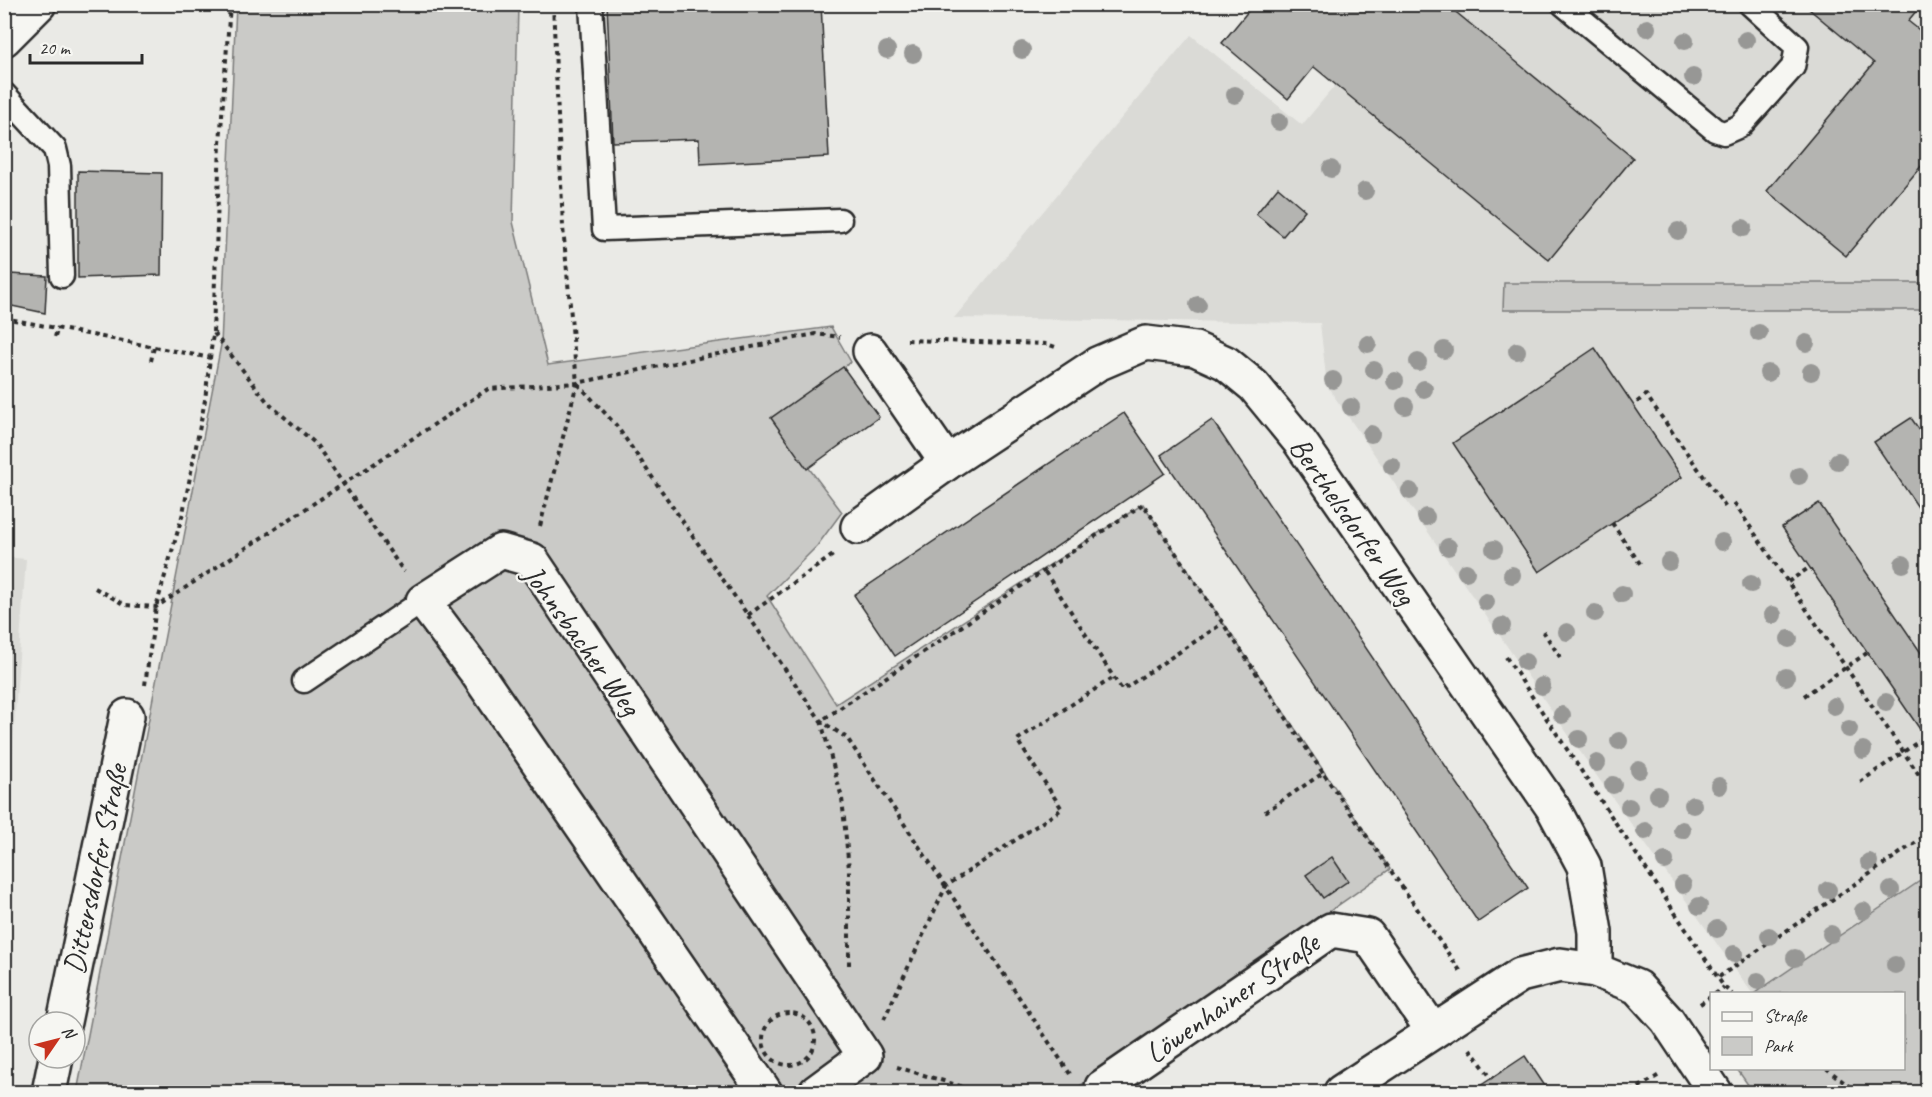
<svg xmlns="http://www.w3.org/2000/svg" width="1932" height="1097" font-family="Caveat,sans-serif">
<style>
.built{fill:#dadad6}
.green{fill:#cacac7;stroke:#7a7a79;stroke-width:1.5}
.building{fill:#b4b4b1;stroke:#2b2b2b;stroke-width:1.5}
.lines{fill:none;stroke-linecap:round;stroke-linejoin:round}
.lane-casing{stroke:#2b2b2b;stroke-width:27}
.street-casing{stroke:#2b2b2b;stroke-width:38}
.path{stroke:#2b2b2b;stroke-width:4;stroke-dasharray:4.5 4.5;stroke-linecap:butt}
.lane{stroke:#f6f6f2;stroke-width:22}
.street{stroke:#f6f6f2;stroke-width:33}
.tree{fill:#979795}
.labels{text-anchor:middle;dominant-baseline:central;stroke-width:4.5;stroke-linejoin:round;paint-order:stroke}
.street-label{font-size:30px;fill:#2b2b2b;stroke:#f6f6f2}
</style>
<rect width="100%" height="100%" fill="#eaeae6"/>
<filter id="ink" filterUnits="userSpaceOnUse"><feTurbulence type="fractalNoise" baseFrequency=".0167" numOctaves="2"/><feDisplacementMap in="SourceGraphic" scale="12" xChannelSelector="R" yChannelSelector="G"/><feConvolveMatrix kernelMatrix="1 2 1 2 8 2 1 2 1" color-interpolation-filters="sRGB"/></filter>
<g filter="url(#ink)">
<g class="built">
<path d="M1402 5H1927V886L1922 879 1755 993H1752L1599 779 1327 386 1320 323 954 318 1191 35 1302 125Z"/>
<path d="M5 557 26 559 5 852 4 558Z"/>
</g>
<g class="green">
<path d="M236 5H518L513 222 548 365 831 327 851 362 771 418 842 512 817 546 767 596 836 704 1143 504 1390 869 1071 1092H77L221 345Z"/>
<path d="M1504 283H1927V310H1503Z"/>
<path d="M1923 879 1928 886 1927 1092H1753L1737 1069 1904 1068V994L1755 993Z"/>
</g>
<g class="building">
<path d="M607 4H821L829 157 700 164 699 139 613 142Z"/>
<path d="M1254 4H1446L1633 158 1549 260 1314 67 1288 99 1222 43Z"/>
<path d="M1803 4H1922L1908 21 1928 37V158L1846 256 1767 191 1874 63Z"/>
<path d="M78 171 162 173 161 275 78 278Z"/>
<path d="M1278 187 1305 210 1283 236 1256 214Z"/>
<path d="M9 274 47 276 45 313 7 305Z"/>
<path d="M1595 348 1682 477 1539 572 1453 443Z"/>
<path d="M843 367 879 417 807 469 771 418Z"/>
<path d="M1124 413 1165 473 895 656 854 595Z"/>
<path d="M1911 418 1928 442V522L1874 442Z"/>
<path d="M1212 420 1528 888 1478 922 1161 455Z"/>
<path d="M1819 503 1928 663V741L1782 527Z"/>
<path d="M1332 857 1348 881 1323 898 1306 875Z"/>
<path d="M1525 1056 1549 1092H1471Z"/>
</g>
<g class="lines">
<g class="lane-casing">
<g id="lane">
<path d="M591 4 604 229 840 220"/>
<path d="M1563 4 1715 130 1724 133 1740 126 1793 67 1797 47 1750 4"/>
<path d="M4 94 55 149 59 166 62 276"/>
<path d="M304 681 423 601"/>
</g>
</g>
<g class="street-casing">
<g id="street">
<path d="M4 39 39 4"/>
<path d="M870 351 947 463"/>
<path d="M858 527 947 463 1097 364 1146 343 1195 349 1226 363 1254 386 1300 442 1553 808 1584 866 1595 932V970"/>
<path d="M64 1022 127 716"/>
<path d="M49 1092 56 1058"/>
<path d="M765 1092 474 669 423 601 501 551 532 560 865 1056 816 1092"/>
<path d="M1106 1092 1102 1087 1331 930 1368 936 1433 1031"/>
<path d="M1341 1092 1520 975 1560 965 1595 970 1637 987 1667 1020 1715 1092"/>
</g>
</g>
<g class="path">
<path d="M4 318 211 358"/>
<path d="M214 333 269 404 315 443 404 572"/>
<path d="M55 337 58 327"/>
<path d="M907 340 1047 344 1058 348"/>
<path d="M151 361 154 347"/>
<path d="M578 384 616 425 821 721 847 738 1070 1074"/>
<path d="M1637 402 1646 395 1726 508"/>
<path d="M1734 503 1928 788"/>
<path d="M1612 523 1641 565"/>
<path d="M540 526 577 383 563 227 553 4"/>
<path d="M1045 572 1122 690 1223 623"/>
<path d="M1788 582 1810 567"/>
<path d="M95 588 125 605 156 607 488 389 577 383 815 334 840 337"/>
<path d="M748 615 836 553"/>
<path d="M1543 631 1560 657"/>
<path d="M1506 657 1724 987 1732 994"/>
<path d="M145 685 156 607 183 513 205 400 213 333 220 143 230 4"/>
<path d="M1804 696 1867 653"/>
<path d="M1860 782 1925 737"/>
<path d="M1265 812 1323 773 1461 972"/>
<path d="M849 965V869L842 798 821 721 1143 504 1323 773"/>
<path d="M1719 977 1928 834"/>
<path d="M1715 994 1724 987"/>
<path d="M1700 1004 1712 996"/>
<circle cx="789" cy="1039" r="26"/>
<path d="M884 1019 946 886 1062 809 1017 740 1114 677"/>
<path d="M1470 1049 1492 1079"/>
<path d="M897 1067 980 1092"/>
<path d="M1826 1068 1856 1092"/>
<path d="M1631 1092 1661 1074"/>
</g>
<use href="#lane" class="lane"/>
<use href="#street" class="street"/>
</g>
<g class="tree">
<circle cx="1647" cy="28" r="9"/>
<circle cx="1746" cy="40" r="9"/>
<circle cx="1685" cy="41" r="9"/>
<circle cx="887" cy="50" r="9"/>
<circle cx="1022" cy="50" r="9"/>
<circle cx="913" cy="54" r="9"/>
<circle cx="1693" cy="77" r="9"/>
<circle cx="1235" cy="95" r="9"/>
<circle cx="1279" cy="122" r="9"/>
<circle cx="1331" cy="169" r="9"/>
<circle cx="1365" cy="191" r="9"/>
<circle cx="1743" cy="228" r="9"/>
<circle cx="1678" cy="231" r="9"/>
<circle cx="1198" cy="305" r="9"/>
<circle cx="1759" cy="333" r="9"/>
<circle cx="1806" cy="343" r="9"/>
<circle cx="1368" cy="344" r="9"/>
<circle cx="1444" cy="350" r="9"/>
<circle cx="1517" cy="351" r="9"/>
<circle cx="1418" cy="362" r="9"/>
<circle cx="1374" cy="370" r="9"/>
<circle cx="1811" cy="372" r="9"/>
<circle cx="1768" cy="373" r="9"/>
<circle cx="1333" cy="380" r="9"/>
<circle cx="1395" cy="381" r="9"/>
<circle cx="1424" cy="389" r="9"/>
<circle cx="1405" cy="406" r="9"/>
<circle cx="1351" cy="407" r="9"/>
<circle cx="1371" cy="434" r="9"/>
<circle cx="1838" cy="461" r="9"/>
<circle cx="1392" cy="466" r="9"/>
<circle cx="1799" cy="476" r="9"/>
<circle cx="1410" cy="491" r="9"/>
<circle cx="1426" cy="517" r="9"/>
<circle cx="1722" cy="542" r="9"/>
<circle cx="1448" cy="547" r="9"/>
<circle cx="1494" cy="549" r="9"/>
<circle cx="1669" cy="562" r="9"/>
<circle cx="1903" cy="564" r="9"/>
<circle cx="1466" cy="572" r="9"/>
<circle cx="1512" cy="575" r="9"/>
<circle cx="1751" cy="584" r="9"/>
<circle cx="1622" cy="594" r="9"/>
<circle cx="1486" cy="602" r="9"/>
<circle cx="1595" cy="613" r="9"/>
<circle cx="1773" cy="615" r="9"/>
<circle cx="1502" cy="626" r="9"/>
<circle cx="1567" cy="632" r="9"/>
<circle cx="1789" cy="639" r="9"/>
<circle cx="1525" cy="662" r="9"/>
<circle cx="1786" cy="677" r="9"/>
<circle cx="1542" cy="686" r="9"/>
<circle cx="1886" cy="702" r="9"/>
<circle cx="1834" cy="706" r="9"/>
<circle cx="1562" cy="715" r="9"/>
<circle cx="1849" cy="729" r="9"/>
<circle cx="1579" cy="739" r="9"/>
<circle cx="1619" cy="741" r="9"/>
<circle cx="1863" cy="750" r="9"/>
<circle cx="1597" cy="763" r="9"/>
<circle cx="1639" cy="770" r="9"/>
<circle cx="1613" cy="785" r="9"/>
<circle cx="1719" cy="786" r="9"/>
<circle cx="1658" cy="795" r="9"/>
<circle cx="1693" cy="805" r="9"/>
<circle cx="1629" cy="807" r="9"/>
<circle cx="1682" cy="830" r="9"/>
<circle cx="1645" cy="831" r="9"/>
<circle cx="1665" cy="861" r="9"/>
<circle cx="1869" cy="862" r="9"/>
<circle cx="1683" cy="885" r="9"/>
<circle cx="1828" cy="890" r="9"/>
<circle cx="1891" cy="890" r="9"/>
<circle cx="1699" cy="906" r="9"/>
<circle cx="1863" cy="911" r="9"/>
<circle cx="1717" cy="929" r="9"/>
<circle cx="1831" cy="934" r="9"/>
<circle cx="1769" cy="936" r="9"/>
<circle cx="1734" cy="954" r="9"/>
<circle cx="1795" cy="958" r="9"/>
<circle cx="1895" cy="965" r="9"/>
<circle cx="1758" cy="981" r="9"/>
</g>
</g>
<g class="labels">
<g class="street-label">
<text transform="translate(1353 521) rotate(55)">Berthelsdorfer Weg</text>
<text transform="translate(582 640) rotate(54)">Johnsbacher Weg</text>
<text transform="translate(95 869) rotate(-78)">Dittersdorfer Straße</text>
<text transform="translate(1232 998) rotate(-35)">Löwenhainer Straße</text>
</g>
</g>
<rect width="1932" height="1097" fill="none" stroke="#f6f6f2" stroke-width="24"/>
<rect x="12" y="12" width="1908" height="1073" fill="none" stroke="#2b2b2b" stroke-width="2" filter="url(#ink)"/>
<rect x="1710" y="992" width="195" height="78" fill="#f6f6f2" stroke="#a5a5a2" stroke-width="1.5"/>
<rect x="1722" y="1012" width="30" height="9" fill="#f6f6f2" stroke="#a5a5a2" stroke-width="1.5"/>
<text x="1764" y="1022" font-size="18" fill="#2b2b2b">Straße</text>
<rect x="1722" y="1037" width="30" height="18" fill="#cacac7" stroke="#a5a5a2" stroke-width="1.5"/>
<text x="1764" y="1052" font-size="18" fill="#2b2b2b">Park</text>
<g transform="translate(57 1040) rotate(55)"><circle r="28" fill="#f6f6f2" stroke="#a5a5a2" stroke-width="1.5"/>
<path d="M0-4.5L10 22L0 15L-10 22Z" fill="#c8321e"/>
<text y="-9" font-size="16" font-weight="bold" text-anchor="middle" fill="#2b2b2b">N</text>
</g>
<path d="M30 54v9h112v-9" fill="none" stroke="#2b2b2b" stroke-width="3"/>
<text x="39" y="54" font-size="18" fill="#2b2b2b" stroke="#f6f6f2" stroke-width="4.5" paint-order="stroke">20 m</text>
</svg>
